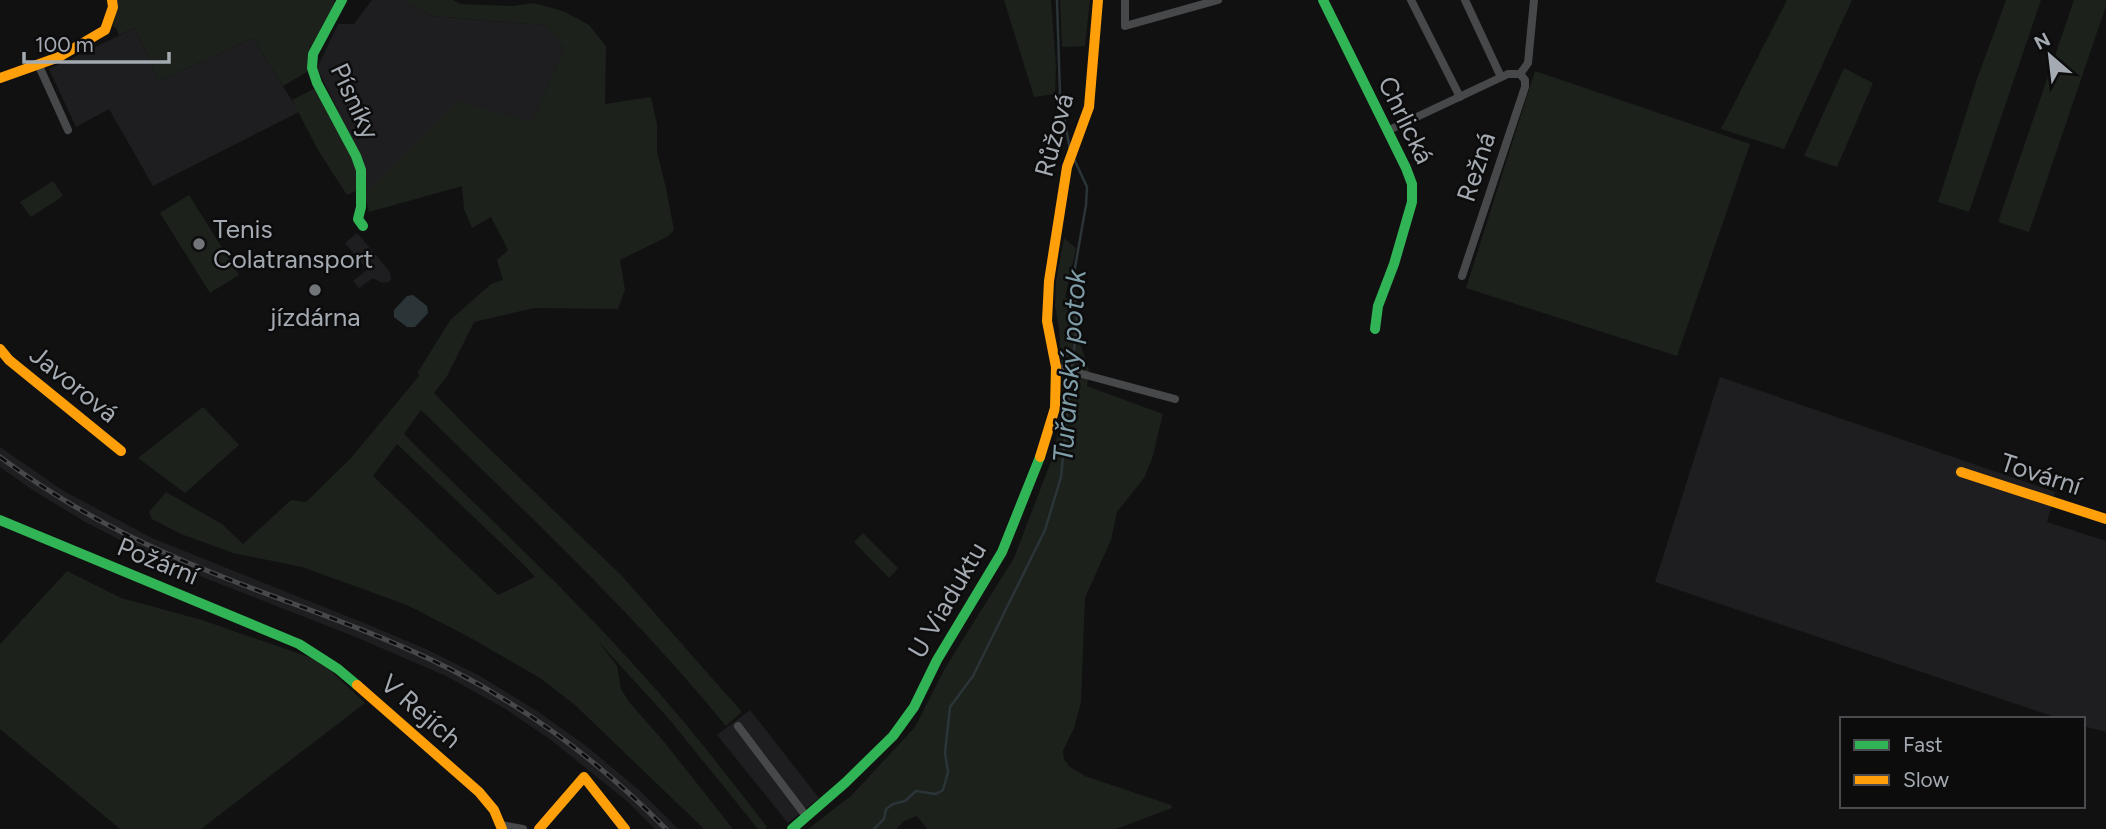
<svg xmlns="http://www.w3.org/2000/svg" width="2106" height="829" font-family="Figtree,sans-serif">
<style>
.built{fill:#1e1e20}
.green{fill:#1c211c;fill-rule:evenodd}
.water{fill:#2b3437}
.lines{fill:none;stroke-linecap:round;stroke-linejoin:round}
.stream{stroke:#2b3437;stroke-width:2.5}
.street{stroke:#46484a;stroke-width:8}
.fast{stroke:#30b455;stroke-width:10}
.slow{stroke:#ff9f0a;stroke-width:10}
.rail-casing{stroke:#47484a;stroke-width:5}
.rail{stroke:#0c0c0d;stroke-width:2.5;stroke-dasharray:8;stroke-linecap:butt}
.poi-dot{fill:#717479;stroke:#0c0c0d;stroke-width:2.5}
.labels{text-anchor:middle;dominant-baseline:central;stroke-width:5;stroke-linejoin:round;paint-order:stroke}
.street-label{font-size:26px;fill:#a4aab1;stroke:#0c0c0d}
.poi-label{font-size:26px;fill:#a4aab1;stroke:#0c0c0d;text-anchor:start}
.water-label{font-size:28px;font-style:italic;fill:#7e9da8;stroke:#0c0c0d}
</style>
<rect width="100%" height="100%" fill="#111112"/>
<g class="built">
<path d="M372 0H403L433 16 546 25 564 48 532 123 364 193V164L317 68 338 24H354Z"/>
<path d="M135 28 159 81 253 38 299 112 153 186 109 109 76 127 49 69Z"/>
<path d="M357 233 390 272 391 279 389 282 382 283 373 278 359 288 353 281 367 270 345 243Z"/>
<path d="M1720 377 2055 492 2047 522 2106 541V732L2083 726V719H2061L1655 582Z"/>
<path d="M0 447 62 490 152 538 364 623 426 649 480 676 537 711 585 745 639 790 678 829H655L628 802 551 740 504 708 446 676 358 638 179 568 145 553 85 522 31 489 0 467Z"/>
<path d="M750 710 819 798 788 823 717 735Z"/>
</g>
<g class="green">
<path d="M117 0H334L335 3 308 52 307 72 283 86 253 38 159 81 135 28 119 35 116 28 113 27Z"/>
<path d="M403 0H453L460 4 513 6 534 3 563 11 589 25 606 46 605 104 651 97 657 124V152L666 188 674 230 667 237 620 260 625 290 618 309 534 308 474 322 447 376 434 393 471 431 621 575 742 712 726 726C633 612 526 513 421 410L404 434C484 514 568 590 643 675 687 723 727 775 767 827L765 829H758L669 719 598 641 617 666 621 689 629 702 665 743 733 829H704L575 705 540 678 469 637 407 605 302 567 233 553 181 534 152 519 149 512 166 492 222 524 243 544 291 500 306 502 351 458 419 376 418 372 451 319 491 284 503 280 497 260 508 250 491 217 472 228 464 209 462 186 369 212 364 193 457 101 532 122 564 48 545 25 433 16ZM397 444 523 564 535 577 498 595 373 476Z"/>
<path d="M1004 0H1051L1056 67 1055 94 1034 97Z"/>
<path d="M1060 0H1090L1085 46 1062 47Z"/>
<path d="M1787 0H1852L1784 149 1721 129Z"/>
<path d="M2006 0H2041L1969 212 1938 202 1976 82Z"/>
<path d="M2074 0H2106V6L2029 232 1998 222Z"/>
<path d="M1844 68 1873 83 1837 167 1804 156Z"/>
<path d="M1535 71 1750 144 1677 356 1466 288Z"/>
<path d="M316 88C332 118 359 156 358 190L347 195 318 150 292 100Z"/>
<path d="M53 181 63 196 31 217 20 202Z"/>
<path d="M189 195 239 275 210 293 160 213Z"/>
<path d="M1064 238 1076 248 1065 298 1076 297V331L1089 370 1087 386 1163 414 1152 459 1144 478 1117 512 1111 540 1085 598 1081 702 1074 728 1063 751 1064 759 1070 767 1085 776 1171 805 1172 808 1116 829H927L917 816 904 821 896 829H808L852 795 915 727 945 668 1014 558 1055 451 1063 390 1059 329 1055 306 1056 281Z"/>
<path d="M203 407 239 445 185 493 138 458Z"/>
<path d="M863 533 898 568 889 578 854 542Z"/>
<path d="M67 571 121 598 202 620 312 658 330 670 365 703 201 829H120L0 729V644Z"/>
</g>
<path class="water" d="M413 295 427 306 428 313 415 327H407L394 317V310L407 296Z"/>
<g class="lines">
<g class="stream">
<path d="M1057 0 1060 94 1070 150"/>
<path d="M1072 368 1077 323 1073 279 1086 205 1087 187 1074 159"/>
<path d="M874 829 884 819 886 809 893 804 905 801 916 791 936 794 943 790 948 772 945 753 950 707 973 676 1045 530 1061 477 1071 375"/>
</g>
<g class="street">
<path d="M1125 0V26L1218 0"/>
<path d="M1411 0 1460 97"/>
<path d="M1465 0 1501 77"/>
<path d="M39 66 68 130"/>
<path d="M1387 131 1508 74H1520L1528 63 1534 0"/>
<path d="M1462 276 1525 87V80L1520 74"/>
<path d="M1056 367 1175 399"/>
<path d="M738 726 806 816"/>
<path d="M501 825 523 829"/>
</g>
<g class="fast">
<path d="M342 0 313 54 312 68 317 83 356 156 361 170V207L358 219 363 226"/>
<path d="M1323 0 1406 168 1412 184V202L1394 264 1378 306 1375 329"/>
<path d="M0 520 299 644 338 669 357 685"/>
<path d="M792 829 845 783 893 736 914 707 937 660 1002 552 1040 457"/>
</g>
<g class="slow">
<path d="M0 78 59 57 105 30 113 7 112 0"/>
<path d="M0 349 9 360 121 451"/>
<path d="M1040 457 1055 408 1056 367 1047 321 1049 281 1067 167 1089 107 1098 0"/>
<path d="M1961 472 2106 519"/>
<path d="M357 685 479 792 494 810 502 829"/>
<path d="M539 829 584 777 625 829"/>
</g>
<g class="rail-casing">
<path id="rail" d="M0 457C55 498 116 532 179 559 269 598 363 625 450 669 531 710 603 765 666 829"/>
</g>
<use href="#rail" class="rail"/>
</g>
<g class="poi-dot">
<circle cx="199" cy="244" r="7"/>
<circle cx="315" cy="290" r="7"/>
</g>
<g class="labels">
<g class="street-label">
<text transform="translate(355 101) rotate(65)">Písníky</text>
<text transform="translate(1406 120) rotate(64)">Chrlická</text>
<text transform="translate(1054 135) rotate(-75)">Růžová</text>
<text transform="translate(1476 167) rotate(-72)">Režná</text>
<text transform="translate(74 384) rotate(39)">Javorová</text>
<text transform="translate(2041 474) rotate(18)">Tovární</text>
<text transform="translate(158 561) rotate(22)">Požární</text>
<text transform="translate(947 600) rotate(-60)">U Viaduktu</text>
<text transform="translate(421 711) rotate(41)">V Rejích</text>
</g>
<g class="poi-label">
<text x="213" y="229">Tenis<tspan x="213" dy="30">Colatransport</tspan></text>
<text x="315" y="317" text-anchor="middle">jízdárna</text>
</g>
<g class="water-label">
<text transform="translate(1069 366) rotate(-86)">Tuřanský potok</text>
</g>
</g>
<rect x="1840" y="717" width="245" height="91" fill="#0c0c0d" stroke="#494b4f" stroke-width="2"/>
<rect x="1854" y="740" width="35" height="10" fill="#30b455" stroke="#494b4f" stroke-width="2"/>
<text x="1903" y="752" font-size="21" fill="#a4aab1">Fast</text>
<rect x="1854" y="775" width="35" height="10" fill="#ff9f0a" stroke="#494b4f" stroke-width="2"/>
<text x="1903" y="787" font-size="21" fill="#a4aab1">Slow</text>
<g transform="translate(2050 56) rotate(332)" stroke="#0c0c0d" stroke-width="5" paint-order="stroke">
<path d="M0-5L12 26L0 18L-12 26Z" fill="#a4aab1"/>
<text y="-10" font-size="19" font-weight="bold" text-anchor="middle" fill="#a4aab1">N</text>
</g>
<path d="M24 52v10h145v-10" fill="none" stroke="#a4aab1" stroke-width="3.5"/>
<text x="35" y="52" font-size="21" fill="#a4aab1" stroke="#0c0c0d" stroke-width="5" paint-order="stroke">100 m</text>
</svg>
